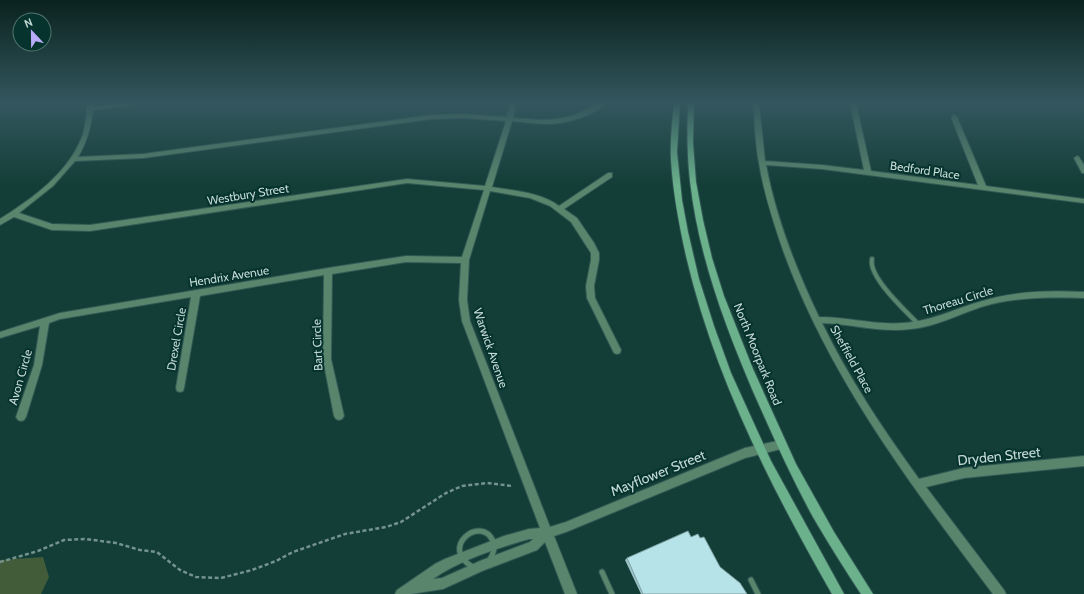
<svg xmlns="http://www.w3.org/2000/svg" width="1084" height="594" font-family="Cabin,sans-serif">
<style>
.green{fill:#425c3a}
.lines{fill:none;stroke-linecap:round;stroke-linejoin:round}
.service-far1-casing{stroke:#335954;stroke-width:6}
.service-casing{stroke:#335954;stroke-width:7}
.minor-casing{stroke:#335954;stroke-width:2}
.secondary-casing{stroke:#335954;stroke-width:2}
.path{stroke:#74938e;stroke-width:2.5;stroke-dasharray:4 2.5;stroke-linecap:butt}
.service-far1{stroke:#59856d;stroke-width:4}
.service{stroke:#59856d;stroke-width:5}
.minor{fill:#59856d;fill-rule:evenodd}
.secondary{fill:#6ab18c;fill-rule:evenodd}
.wall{fill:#9cc3c8}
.building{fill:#b5e3e8;stroke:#7f9fa2}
.labels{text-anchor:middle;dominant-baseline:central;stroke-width:4;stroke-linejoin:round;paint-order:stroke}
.street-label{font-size:12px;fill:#c4dad6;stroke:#06332d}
.near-street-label{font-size:14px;fill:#c4dad6;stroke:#06332d}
</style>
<rect width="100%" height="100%" fill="#133d37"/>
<path class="green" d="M43 557 49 577 41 594H0V560Z"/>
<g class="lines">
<g class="service-far1-casing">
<path id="service-far1" d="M872 259C868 277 906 311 918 324"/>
</g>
<g class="service-casing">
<g id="service">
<path d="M473 567C438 548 481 514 493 541 496 548 493 555 489 561"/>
<path d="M602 572 612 594"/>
<path d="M751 580 758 594"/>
</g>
</g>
<g class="minor-casing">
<g id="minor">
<path d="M88 103H94L93 107 123 103H138L135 105 93 110C91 128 87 142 78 157L143 154 432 115 463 114 507 117 510 103H516L513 118C533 119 552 122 571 116 583 113 594 103 606 103 596 115 565 124 549 124 537 124 524 122 512 121L492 187C514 191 540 192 559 206L608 173H612V177L564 209 577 218 594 243 599 253V260L594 286 595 298 621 350 620 353 617 354 614 353 587 298 586 286 591 260V253L571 222 550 206 530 198 490 191 469 260 467 300 470 321 550 527 566 522 745 448 782 440 785 442 787 445 785 448 745 458 566 532 554 536 577 594H565L545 542 537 550 482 571 443 589 411 594H395L397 590 435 564 445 559 504 536 529 529 540 528 462 321 459 300 461 263 406 262 332 274 331 359 344 416 342 419 339 420 336 419 334 416 323 359 324 275 200 296 184 388 183 391 180 392 177 391 176 388 191 297 60 319 49 323 42 365 26 417 24 420 21 421 18 420 16 417 34 365 40 326 0 338V332L60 313 328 268 406 256 462 257 484 190 407 183 90 231 52 230 14 217 0 225V219C33 198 70 172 83 134 86 124 86 113 88 103ZM463 118 506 121 485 186 407 179 90 225 52 224 19 213 53 186 75 161 143 158 432 119ZM529 539H533L530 542 480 561 442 578 433 579C459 560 498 548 529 539Z"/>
<path d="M753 103H759L765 161 822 165 864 170 850 103H856L871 171 978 185 951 117 954 115 957 117 986 186 1084 199V203L822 169 766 165C776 218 796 269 819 317 850 317 881 327 912 322 936 319 957 308 979 302 1013 291 1048 290 1084 292V298C1049 297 1014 297 981 307 957 315 935 327 911 329 881 333 852 324 822 323 849 379 883 429 919 479L964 468 1084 456V466L964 478 926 487 1004 590 1006 594H993C912 486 831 381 784 253 774 224 764 194 759 163 755 143 755 123 753 103Z"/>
<path d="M1077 156 1079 157 1084 165V173H1082L1074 158Z"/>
</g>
</g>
<g class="secondary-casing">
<g id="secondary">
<path d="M674 103H680L677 152 682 200 688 232 699 279 714 326 731 373 771 461 844 594H832C771 487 714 376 686 256 679 224 673 193 671 160 670 141 672 122 674 103Z"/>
<path d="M688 103H694L693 143 696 182 703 220 712 258 724 296 753 369 796 464 834 532 873 594H861C844 568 828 543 813 517 790 475 771 432 752 389 724 323 698 253 690 181 687 155 687 129 688 103Z"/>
</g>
</g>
<path class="path" d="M0 562 38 551 64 540 86 539 116 543 140 550 157 552 180 570 196 577 221 578 252 570 276 561 293 552 345 534 386 527 401 522 446 493 462 486 487 483 512 486"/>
<use href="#service-far1" class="service-far1"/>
<use href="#service" class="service"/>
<use href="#minor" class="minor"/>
<use href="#secondary" class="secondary"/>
</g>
<path class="wall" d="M691 537 700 538 720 567 747 594H641L625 560 627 558Z"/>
<path class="building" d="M688 531 691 537 698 534 700 538 704 537 720 567 740 583 747 594H643L627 558Z"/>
<linearGradient id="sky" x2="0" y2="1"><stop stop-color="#0a221e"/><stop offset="0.55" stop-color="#33575e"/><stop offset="1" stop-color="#33575e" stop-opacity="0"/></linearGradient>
<rect width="1084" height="186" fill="url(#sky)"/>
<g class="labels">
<g class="street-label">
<text transform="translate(925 170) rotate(8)">Bedford Place</text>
<text transform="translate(248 194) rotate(-9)">Westbury Street</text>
<text transform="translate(229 276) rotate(-9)">Hendrix Avenue</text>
<text transform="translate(958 300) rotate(-17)">Thoreau Circle</text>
<text transform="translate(176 339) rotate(-80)">Drexel Circle</text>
<text transform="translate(317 345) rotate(-92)">Bart Circle</text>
<text transform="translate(491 348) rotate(71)">Warwick Avenue</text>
<text transform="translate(758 354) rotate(68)">North Moorpark Road</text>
<text transform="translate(852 359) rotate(61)">Sheffield Place</text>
<text transform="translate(20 377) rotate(-74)">Avon Circle</text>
</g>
<g class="near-street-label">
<text transform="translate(999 456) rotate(-6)">Dryden Street</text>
<text transform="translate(658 473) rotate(-22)">Mayflower Street</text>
</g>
</g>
<g transform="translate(32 32) rotate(338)"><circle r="19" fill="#06332d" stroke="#527671"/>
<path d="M0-3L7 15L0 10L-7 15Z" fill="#b8abf7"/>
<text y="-6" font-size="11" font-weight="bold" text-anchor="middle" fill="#c4dad6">N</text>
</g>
</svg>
